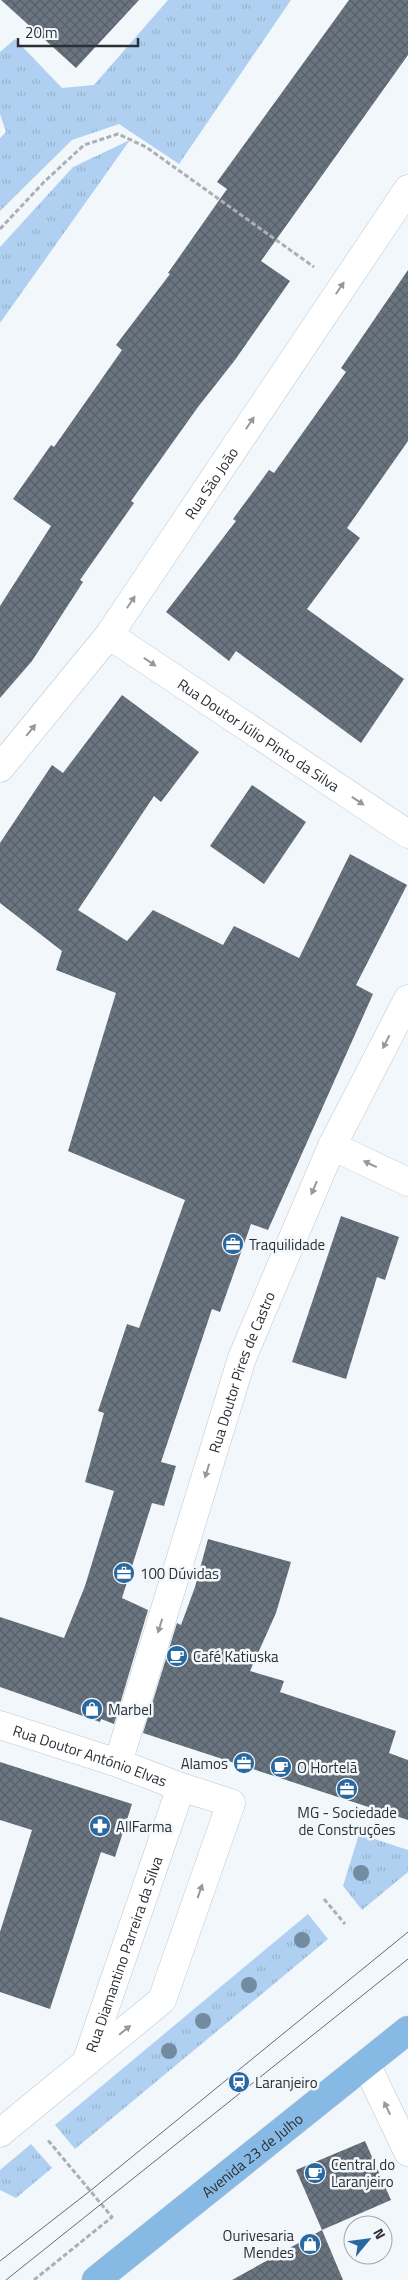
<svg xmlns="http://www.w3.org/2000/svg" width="408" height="2280" font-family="'Titillium Web',sans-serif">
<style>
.grass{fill:url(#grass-tufts)}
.building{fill:url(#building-cross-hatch)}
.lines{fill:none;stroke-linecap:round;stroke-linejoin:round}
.minor-casing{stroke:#bbc7d3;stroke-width:29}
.major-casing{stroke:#d1d1d3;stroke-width:29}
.path{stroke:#abb0b5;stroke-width:3;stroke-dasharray:5 2.5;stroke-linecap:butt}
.minor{stroke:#fff;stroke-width:28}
.major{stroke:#86bae5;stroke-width:28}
.tram{stroke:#676b70;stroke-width:1}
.tree{fill:#718ba0}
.oneway{fill:#96989a}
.labels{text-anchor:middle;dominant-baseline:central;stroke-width:5;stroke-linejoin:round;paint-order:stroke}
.street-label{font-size:15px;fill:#2c3035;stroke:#f2f7fc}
.poi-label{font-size:15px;fill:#2c3035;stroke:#f2f7fc;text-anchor:start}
</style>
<defs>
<pattern id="grass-tufts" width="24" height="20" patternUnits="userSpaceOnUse" patternTransform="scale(1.25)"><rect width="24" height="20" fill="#afd0f0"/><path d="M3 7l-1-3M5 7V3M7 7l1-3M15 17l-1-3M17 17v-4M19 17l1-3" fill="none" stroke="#97b3ce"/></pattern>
<pattern id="building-cross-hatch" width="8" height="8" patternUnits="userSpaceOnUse" patternTransform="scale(1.25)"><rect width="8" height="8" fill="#6a7580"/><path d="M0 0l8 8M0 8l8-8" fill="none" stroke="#57606a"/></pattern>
</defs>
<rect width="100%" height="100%" fill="#f2f7fc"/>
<g class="grass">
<path d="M168 0H291L179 164 119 124 72 140 0 211V138L6 132 0 114V52L15 39 62 88 94 85Z"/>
<path d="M130 140 0 323V247L73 167Z"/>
<path d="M359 1834 408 1850V1872L362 1910 343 1886Z"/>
<path d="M308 1914 328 1939 75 2149 55 2125Z"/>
<path d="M31 2144 52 2168 16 2198 0 2190V2170Z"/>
</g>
<g class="building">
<path d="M1 0H139L76 68Z"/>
<path d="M349 0H408V55L261 261 290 281 235 360 198 407 131 501 134 503 80 580 83 582 32 661 0 698V606L51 526 13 499 51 445 54 447 122 350 116 345 170 274 168 273 227 189 217 182Z"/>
<path d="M408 270V441L347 528 360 538 307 609 404 679 361 743 236 651 229 661 166 612 236 521 233 519 269 470 274 473 346 372 341 368Z"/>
<path d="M122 695 199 752 161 802 154 796 78 910 127 941 153 910 223 945 234 926 299 958 350 854 407 885 356 985 373 994 268 1230 251 1224 220 1312 212 1309 161 1462 176 1466 164 1506 152 1503 122 1598 148 1610 114 1724 101 1719 100 1722 0 1687V1617L64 1638 85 1586 114 1491 85 1482 104 1413 98 1411 127 1324 139 1328 185 1200 68 1151 116 993 56 970 62 951 0 903V843L52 765 63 773Z"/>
<path d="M252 785 306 822 264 884 210 846Z"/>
<path d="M341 1216 399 1237 385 1280 377 1277 346 1379 292 1362Z"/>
<path d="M208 1539 291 1562 276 1613 250 1671 284 1681 280 1692 396 1731 389 1753 408 1760V1820L143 1733 177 1623 181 1625 195 1587Z"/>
<path d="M0 1762 132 1804 115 1857 101 1852 50 2009 0 1992V1932L32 1830 0 1820Z"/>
<path d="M365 2141 391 2200 322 2230 296 2170Z"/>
<path d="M322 2230 343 2280H232Z"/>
</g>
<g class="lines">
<g class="minor-casing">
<g id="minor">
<path id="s1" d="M109 635 408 834"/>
<path id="s2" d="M0 768 109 635 408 189"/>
<path d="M332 1146 408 1182"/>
<path id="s3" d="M0 1725 118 1763 181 1787 231 1803 162 2000 0 2133"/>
<path id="s4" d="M118 1763 242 1358 332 1146 408 999"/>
<path id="s5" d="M87 2060 181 1787"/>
<path d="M366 2064 408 2152"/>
</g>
</g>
<g class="major-casing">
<g id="major">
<path id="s6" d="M96 2280 408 2030"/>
</g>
</g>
<g class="path">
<path d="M0 229 44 182 84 145 118 134 146 147 314 267"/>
<path d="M324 1899 345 1924"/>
<path d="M34 2280 112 2217 47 2139"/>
</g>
<use href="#minor" class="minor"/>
<use href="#major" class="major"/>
<g class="tram">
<path d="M0 2261 90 2191 408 1932"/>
<path d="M6 2280 408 1959"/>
</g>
</g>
<g class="tree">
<circle cx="361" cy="1873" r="8"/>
<circle cx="302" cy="1940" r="8"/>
<circle cx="249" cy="1985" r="8"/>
<circle cx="203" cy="2021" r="8"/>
<circle cx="169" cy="2051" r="8"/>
</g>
<defs><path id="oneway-solid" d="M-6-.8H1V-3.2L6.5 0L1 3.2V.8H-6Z" transform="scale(1.25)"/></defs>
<g class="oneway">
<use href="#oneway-solid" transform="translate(340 288) rotate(-56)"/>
<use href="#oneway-solid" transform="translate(250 423) rotate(-56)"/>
<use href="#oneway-solid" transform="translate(131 602) rotate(-56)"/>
<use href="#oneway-solid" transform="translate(150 662) rotate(34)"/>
<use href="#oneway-solid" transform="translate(31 730) rotate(-51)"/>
<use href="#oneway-solid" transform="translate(358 801) rotate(34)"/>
<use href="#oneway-solid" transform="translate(386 1042) rotate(117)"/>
<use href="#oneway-solid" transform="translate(370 1164) rotate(-155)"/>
<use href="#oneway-solid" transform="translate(314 1188) rotate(113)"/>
<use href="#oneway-solid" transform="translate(207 1471) rotate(107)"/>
<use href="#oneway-solid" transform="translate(160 1626) rotate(107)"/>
<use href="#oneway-solid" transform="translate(200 1891) rotate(-71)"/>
<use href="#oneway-solid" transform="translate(125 2030) rotate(-39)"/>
<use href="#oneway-solid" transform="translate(387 2108) rotate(-115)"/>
</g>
<defs>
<g id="office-disc" transform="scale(1.125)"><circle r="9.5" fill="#2a69a0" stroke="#f2f7fc"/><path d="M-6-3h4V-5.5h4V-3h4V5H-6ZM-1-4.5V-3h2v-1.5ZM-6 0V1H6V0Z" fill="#fff"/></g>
<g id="cafe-disc" transform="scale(1.125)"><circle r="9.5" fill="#2a69a0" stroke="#f2f7fc"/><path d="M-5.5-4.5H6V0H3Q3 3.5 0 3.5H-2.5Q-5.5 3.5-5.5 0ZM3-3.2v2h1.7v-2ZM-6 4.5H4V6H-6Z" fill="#fff"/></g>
<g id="shop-disc" transform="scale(1.125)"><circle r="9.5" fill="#2a69a0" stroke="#f2f7fc"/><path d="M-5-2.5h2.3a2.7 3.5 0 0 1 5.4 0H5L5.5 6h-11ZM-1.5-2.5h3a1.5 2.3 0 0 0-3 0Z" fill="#fff"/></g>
<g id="pharmacy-disc" transform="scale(1.125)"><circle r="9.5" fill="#2a69a0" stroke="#f2f7fc"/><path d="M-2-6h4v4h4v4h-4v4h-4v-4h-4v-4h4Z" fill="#fff"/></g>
<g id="station-disc" transform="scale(1.125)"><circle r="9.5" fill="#2a69a0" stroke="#f2f7fc"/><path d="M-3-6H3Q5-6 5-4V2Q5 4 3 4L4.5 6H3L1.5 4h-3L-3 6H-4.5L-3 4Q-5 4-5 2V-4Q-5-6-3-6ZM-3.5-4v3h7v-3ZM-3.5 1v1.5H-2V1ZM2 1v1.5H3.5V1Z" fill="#fff"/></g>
</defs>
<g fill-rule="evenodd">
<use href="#office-disc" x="233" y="1244"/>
<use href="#office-disc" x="124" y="1573"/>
<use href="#cafe-disc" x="177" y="1656"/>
<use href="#shop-disc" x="92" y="1709"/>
<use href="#office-disc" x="244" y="1763"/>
<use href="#cafe-disc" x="281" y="1767"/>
<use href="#office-disc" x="347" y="1789"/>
<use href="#pharmacy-disc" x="100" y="1826"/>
<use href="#station-disc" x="239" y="2082"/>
<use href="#cafe-disc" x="315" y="2173"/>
<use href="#shop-disc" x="310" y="2244"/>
</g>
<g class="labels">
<g class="street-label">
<text stroke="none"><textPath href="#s2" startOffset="355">Rua São João</textPath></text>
<text stroke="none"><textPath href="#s1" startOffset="180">Rua Doutor Júlio Pinto da Silva</textPath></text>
<text stroke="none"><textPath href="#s4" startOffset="410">Rua Doutor Pires de Castro</textPath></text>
<text stroke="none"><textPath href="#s3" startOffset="95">Rua Doutor António Elvas</textPath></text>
<text stroke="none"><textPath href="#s5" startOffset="112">Rua Diamantino Parreira da Silva</textPath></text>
<text stroke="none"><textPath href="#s6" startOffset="200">Avenida 23 de Julho</textPath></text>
</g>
<g class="poi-label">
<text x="249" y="1244">Traquilidade</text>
<text x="140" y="1573">100 Dúvidas</text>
<text x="193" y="1656">Café Katiuska</text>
<text x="108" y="1709">Marbel</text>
<text x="228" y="1763" text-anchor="end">Alamos</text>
<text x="297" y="1767">O Hortelã</text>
<text x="347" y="1812" text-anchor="middle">MG - Sociedade<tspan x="347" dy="17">de Construções</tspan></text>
<text x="116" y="1826">AllFarma</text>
<text x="255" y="2082">Laranjeiro</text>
<text x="331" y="2164">Central do<tspan x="331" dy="17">Laranjeiro</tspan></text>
<text x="294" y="2235" text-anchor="end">Ourivesaria<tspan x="294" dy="17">Mendes</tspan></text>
</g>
</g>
<g transform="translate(368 2240) rotate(61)"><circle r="24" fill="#f2f7fc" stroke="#a3a7ac"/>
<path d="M0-4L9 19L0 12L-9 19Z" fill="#2a69a0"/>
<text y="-8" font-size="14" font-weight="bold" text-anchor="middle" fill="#2c3035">N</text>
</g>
<path d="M18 38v8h120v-8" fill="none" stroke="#2c3035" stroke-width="2.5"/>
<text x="25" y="38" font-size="15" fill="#2c3035" stroke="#f2f7fc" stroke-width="4" paint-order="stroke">20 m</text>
</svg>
